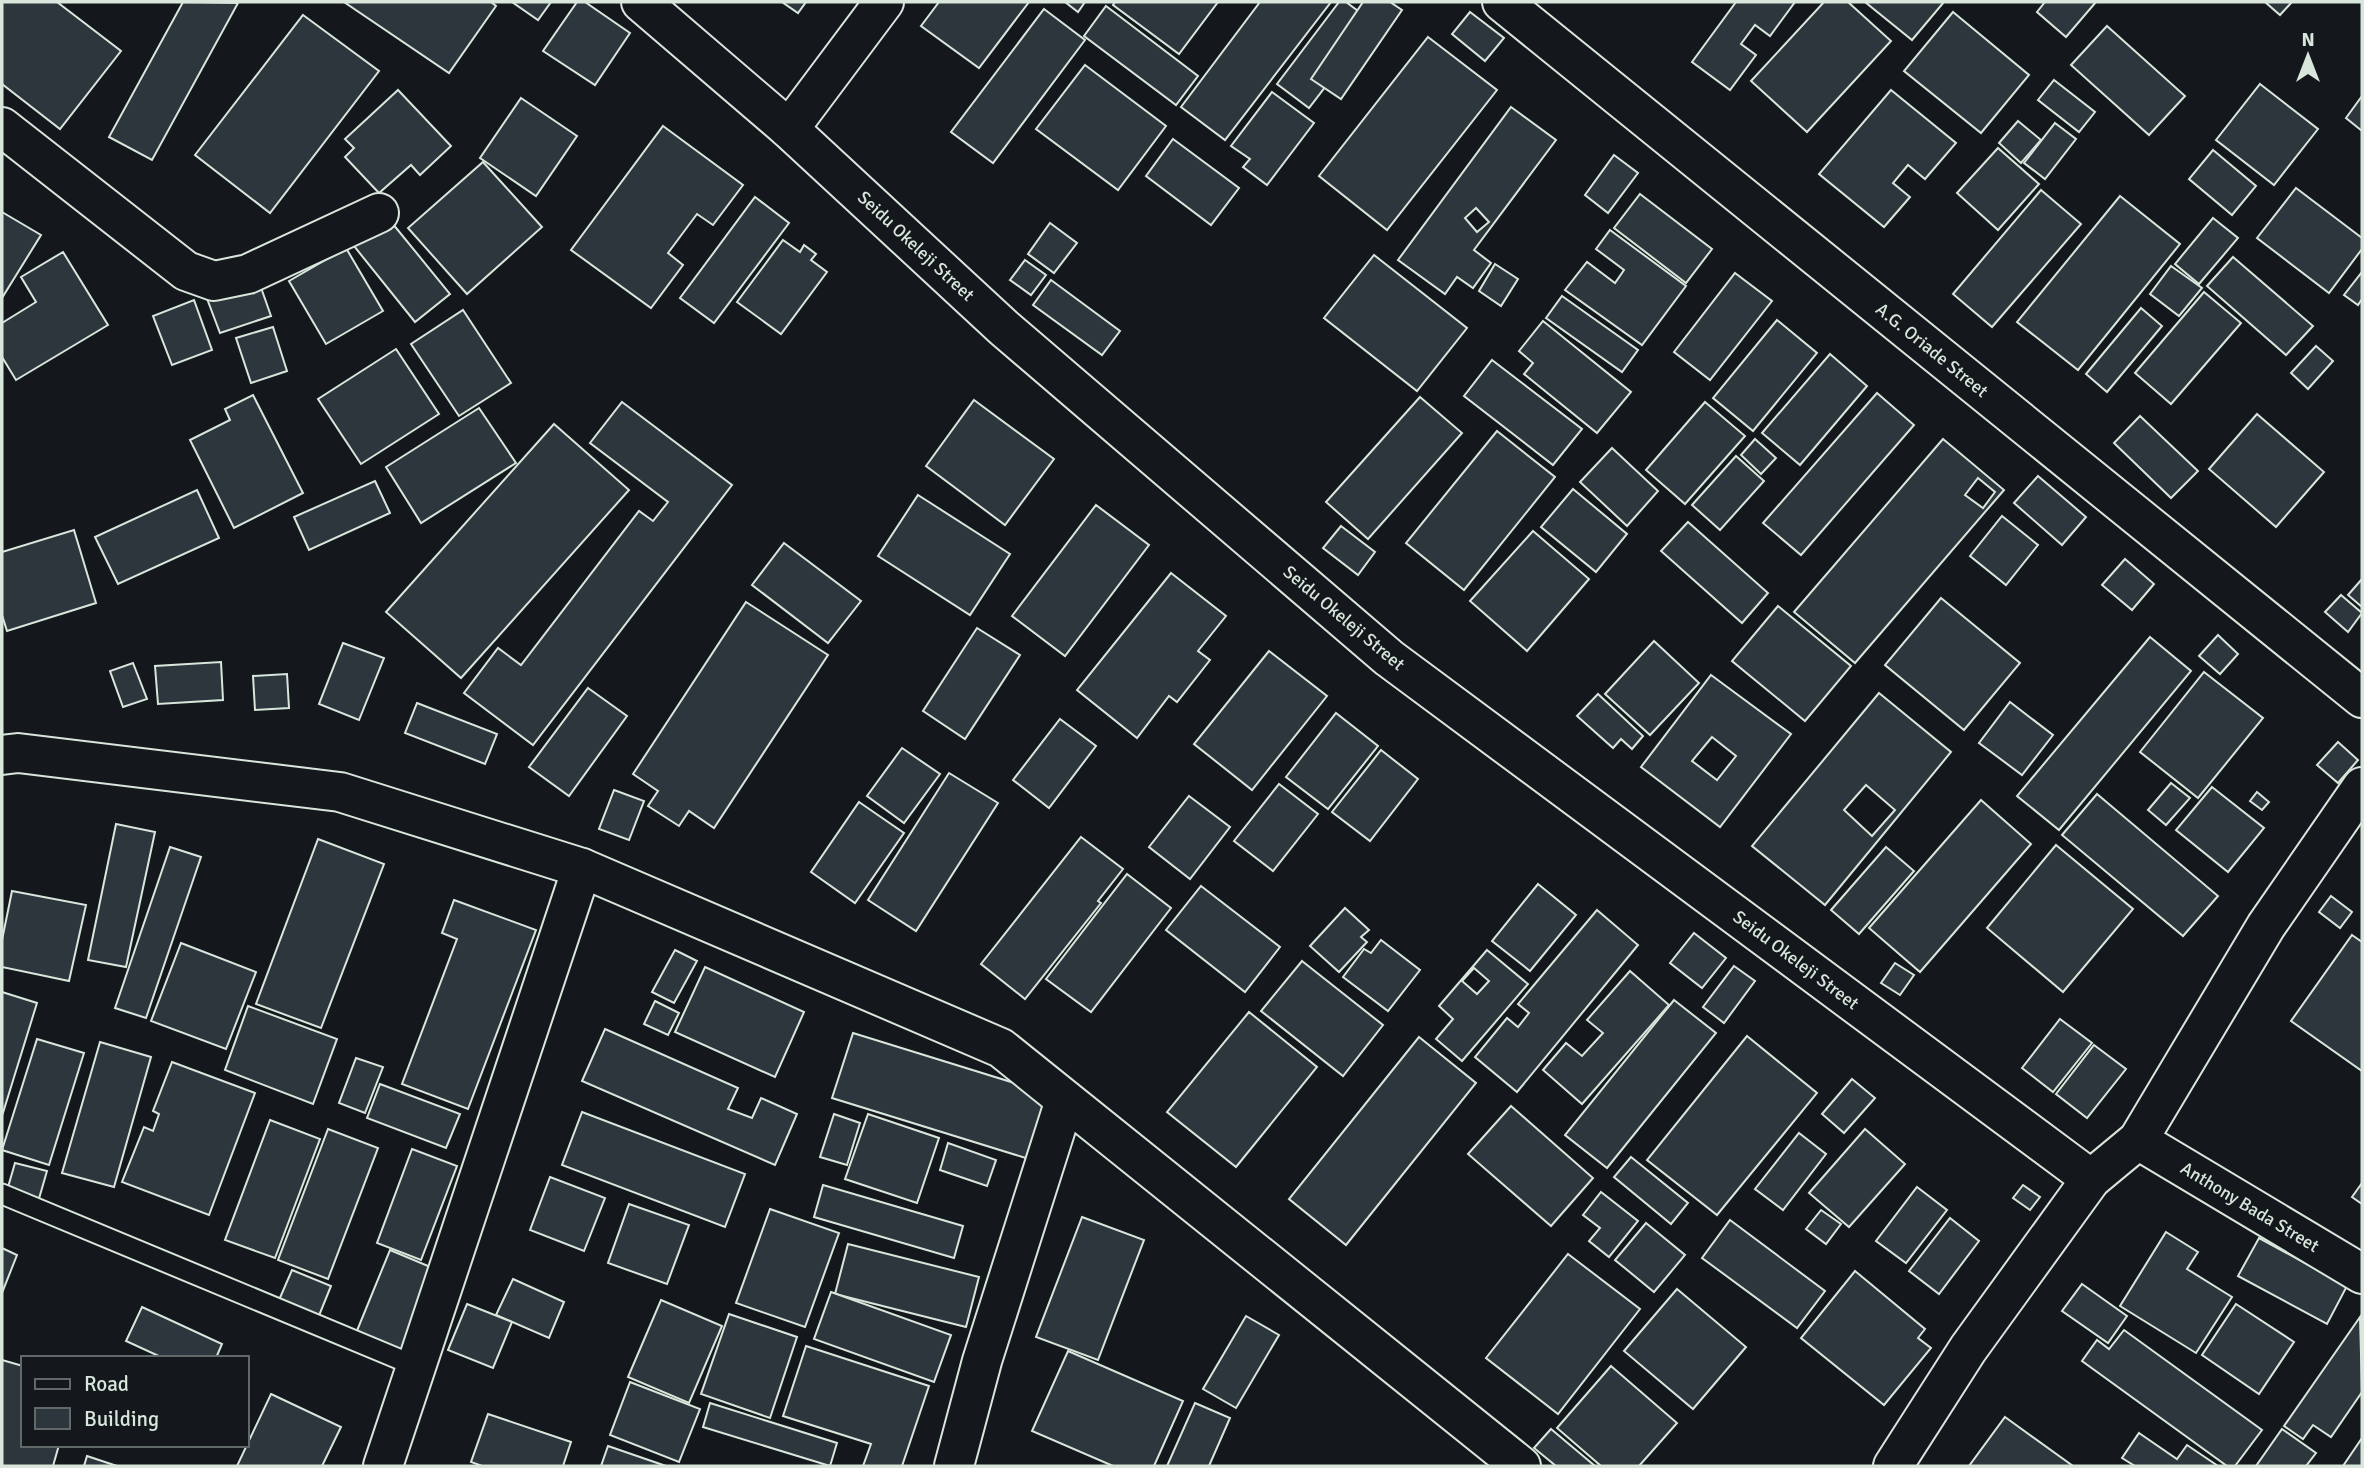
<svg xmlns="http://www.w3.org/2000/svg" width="2364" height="1468" font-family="Signika,sans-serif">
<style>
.building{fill:#2c363c;stroke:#d8e6dc;stroke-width:2;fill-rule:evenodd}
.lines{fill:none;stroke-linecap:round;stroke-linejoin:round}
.lane-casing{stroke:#d8e6dc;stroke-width:23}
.street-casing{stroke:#d8e6dc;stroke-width:42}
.lane{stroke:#14181c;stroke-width:19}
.street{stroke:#14181c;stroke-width:38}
.labels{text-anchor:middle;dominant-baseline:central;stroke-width:5;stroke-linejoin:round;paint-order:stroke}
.street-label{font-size:18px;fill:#d8e6dc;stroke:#14181c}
</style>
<rect width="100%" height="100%" fill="#14181c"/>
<g class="building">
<path d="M2 2H57L121 51 60 129 2 84Z"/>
<path d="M183 2 238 3 152 160 109 137Z"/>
<path d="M344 2H491L496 6 449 73Z"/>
<path d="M512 2H551L538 20Z"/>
<path d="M577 2H585L630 33 595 85 543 51Z"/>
<path d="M782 2H806L798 13Z"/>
<path d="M939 2H1029L979 68 921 26Z"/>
<path d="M1065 2H1085L1078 12Z"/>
<path d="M1115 2H1218L1179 54 1113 5Z"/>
<path d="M1260 2H1331L1225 140 1181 107Z"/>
<path d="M1339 2H1346L1374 23 1309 108 1277 84Z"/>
<path d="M1363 2H1390L1402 10 1341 99 1311 79Z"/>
<path d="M1736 2H1795L1770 36 1755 25 1741 44 1756 55 1730 90 1692 62Z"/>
<path d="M1824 2H1848L1891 41 1807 132 1751 81Z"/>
<path d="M1865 2H1944L1912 40Z"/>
<path d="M2045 2H2096L2066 37 2037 12Z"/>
<path d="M2265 2H2292L2280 15Z"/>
<path d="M1106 6 1198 76 1176 105 1084 36Z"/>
<path d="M1044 9 1085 40 993 163 951 132Z"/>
<path d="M1470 12 1504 38 1485 61 1452 34Z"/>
<path d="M1953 12 2029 75 1981 133 1904 71Z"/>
<path d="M303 15 379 71 270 213 195 155Z"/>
<path d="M2107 26 2185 96 2149 135 2071 65Z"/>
<path d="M1428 37 1497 90 1387 230 1319 176Z"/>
<path d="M1085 65 1166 126 1118 190 1036 129Z"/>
<path d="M2054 80 2095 112 2079 132 2038 100Z"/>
<path d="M2260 84 2318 129 2274 185 2216 140Z"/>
<path d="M398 90 451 146 420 175 411 165 379 193 345 157 354 148 345 139Z"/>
<path d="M1891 90 1956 143 1925 179 1908 165 1893 183 1910 197 1884 227 1819 174Z"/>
<path d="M1272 92 1314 123 1267 185 1243 167 1250 159 1231 146Z"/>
<path d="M2362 96V131L2346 118Z"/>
<path d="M521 98 577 136 536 196 480 158Z"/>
<path d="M1511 107 1556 140 1474 250 1491 263 1473 288 1457 277 1445 294 1398 260ZM1476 208 1489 222 1477 232 1465 218Z"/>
<path d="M2018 121 2041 140 2021 163 1999 143Z"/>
<path d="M2055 123 2076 139 2045 179 2024 163Z"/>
<path d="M663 126 743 185 713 225 697 214 668 253 683 265 651 308 571 250Z"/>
<path d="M1173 139 1239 188 1211 225 1146 176Z"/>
<path d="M1998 148 2039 184 1998 230 1957 193Z"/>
<path d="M2213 150 2256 186 2232 215 2189 179Z"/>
<path d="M1614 155 1638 173 1608 213 1585 195Z"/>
<path d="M483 162 542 227 467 294 408 228Z"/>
<path d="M2296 188 2362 238V249L2329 293 2257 238Z"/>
<path d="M2041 190 2081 224 1992 327 1953 294Z"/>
<path d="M1640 194 1712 249 1686 283 1614 228Z"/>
<path d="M2120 196 2180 244 2078 370 2017 322Z"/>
<path d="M755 197 789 223 714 323 680 298Z"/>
<path d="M2 212 41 235 2 298Z"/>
<path d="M388 218 450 294 415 322 354 246Z"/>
<path d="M2213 218 2238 238 2199 284 2175 264Z"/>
<path d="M1050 223 1077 243 1054 273 1028 254Z"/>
<path d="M1610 230 1686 286 1642 345 1565 290 1587 262 1615 283 1624 270 1596 249Z"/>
<path d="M783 240 800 252 804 245 816 254 811 260 827 272 781 334 737 302Z"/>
<path d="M346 248 383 311 326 344 289 281Z"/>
<path d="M63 252 108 325 16 380 2 357V323L36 302 21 277Z"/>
<path d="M1374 255 1467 328 1417 391 1324 318Z"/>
<path d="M2233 257 2313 326 2286 355 2207 286Z"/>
<path d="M1025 260 1046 275 1031 295 1010 280Z"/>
<path d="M1495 264 1518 279 1501 306 1479 291Z"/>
<path d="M2171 266 2202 288 2179 316 2150 294Z"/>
<path d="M2362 272V299L2358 305 2344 295Z"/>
<path d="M1735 273 1772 301 1710 380 1674 352Z"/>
<path d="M258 279 271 316 220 333 206 296Z"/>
<path d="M1051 280 1120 331 1102 355 1033 305Z"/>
<path d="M2204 292 2241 323 2171 404 2135 373Z"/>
<path d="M1562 296 1638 350 1622 372 1546 318Z"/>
<path d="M194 300 212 350 172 365 153 316Z"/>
<path d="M2141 308 2162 326 2107 392 2086 374Z"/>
<path d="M463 310 511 383 459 416 411 344Z"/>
<path d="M1777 320 1817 353 1753 431 1713 398Z"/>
<path d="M1543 321 1631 392 1597 433 1524 374 1533 363 1519 351Z"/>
<path d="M273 327 287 371 251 383 236 338Z"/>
<path d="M2316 346 2333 361 2308 389 2291 373Z"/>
<path d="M396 349 439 414 361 464 318 399Z"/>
<path d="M1830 354 1867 386 1800 465 1762 433Z"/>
<path d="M1492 360 1582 429 1553 465 1464 396Z"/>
<path d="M1877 393 1914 425 1801 555 1763 523Z"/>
<path d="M253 395 303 493 234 528 190 440 230 420 225 409Z"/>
<path d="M1420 397 1462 433 1368 539 1326 502Z"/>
<path d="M974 400 1054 459 1005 525 926 466Z"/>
<path d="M622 402 732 485 533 745 464 693 498 648 521 665 639 511 653 521 668 502 590 443Z"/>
<path d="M1705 402 1745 436 1685 504 1646 470Z"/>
<path d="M479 408 516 463 421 523 386 467Z"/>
<path d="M2257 414 2324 472 2276 527 2209 469Z"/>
<path d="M2140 416 2198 471 2171 498 2114 443Z"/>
<path d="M554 424 629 490 461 678 386 612Z"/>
<path d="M1497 431 1555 477 1464 590 1406 543Z"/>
<path d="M1755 439 1776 458 1761 474 1741 455Z"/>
<path d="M1943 439 2004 490 1855 663 1794 612ZM1978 478 1995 492 1983 508 1965 495Z"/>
<path d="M1612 448 1658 491 1627 526 1580 482Z"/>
<path d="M1736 456 1764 481 1720 530 1692 505Z"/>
<path d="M2038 476 2086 517 2062 545 2014 503Z"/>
<path d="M375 481 390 513 309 550 294 517Z"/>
<path d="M1573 489 1627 534 1596 572 1541 527Z"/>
<path d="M197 490 219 538 118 584 95 537Z"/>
<path d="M918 495 1010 554 970 615 878 556Z"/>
<path d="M1096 505 1149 545 1065 656 1012 616Z"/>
<path d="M2002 516 2038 545 2006 585 1970 556Z"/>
<path d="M1688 522 1768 593 1742 623 1661 551Z"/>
<path d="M1341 526 1375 552 1358 575 1323 548Z"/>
<path d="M74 530 96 603 7 631 2 615V552Z"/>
<path d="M1533 531 1589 579 1527 651 1470 601Z"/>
<path d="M784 543 861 601 828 643 752 585Z"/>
<path d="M2125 559 2154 584 2132 610 2102 585Z"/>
<path d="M1171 573 1226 616 1198 651 1210 660 1177 702 1169 696 1137 738 1077 690Z"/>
<path d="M2362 579V607L2348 595Z"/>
<path d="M2341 595 2362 613 2348 632 2325 612Z"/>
<path d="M1941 598 2020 663 1964 730 1885 665Z"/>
<path d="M746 602 828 655 714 828 689 811 679 826 648 806 658 791 633 774Z"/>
<path d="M1778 606 1851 666 1805 721 1732 661Z"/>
<path d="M977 628 1020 655 965 739 923 711Z"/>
<path d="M2218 635 2238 654 2220 674 2199 656Z"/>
<path d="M2150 637 2191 671 2059 830 2017 796Z"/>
<path d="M1654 641 1699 683 1650 735 1605 694Z"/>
<path d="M343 643 384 658 359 720 319 704Z"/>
<path d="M1269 651 1327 696 1252 790 1194 744Z"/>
<path d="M221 662 223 700 158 704 155 666Z"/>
<path d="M133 663 147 699 123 707 110 671Z"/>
<path d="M2204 672 2263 718 2198 798 2140 752Z"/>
<path d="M287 674 289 708 255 710 253 676Z"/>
<path d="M1711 675 1791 734 1720 827 1641 767ZM1712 737 1736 756 1717 780 1692 761Z"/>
<path d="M588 688 627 716 569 796 529 767Z"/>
<path d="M1879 693 1951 752 1825 905 1752 846ZM1866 785 1895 810 1872 836 1844 810Z"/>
<path d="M1598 694 1643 736 1632 749 1621 739 1613 748 1577 716Z"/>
<path d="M2010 702 2053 735 2022 775 1979 743Z"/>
<path d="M417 703 497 734 485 764 405 733Z"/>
<path d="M1336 713 1378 746 1328 809 1286 777Z"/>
<path d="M1060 719 1096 746 1049 808 1013 780Z"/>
<path d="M2338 742 2358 760 2338 783 2317 765Z"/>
<path d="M902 748 940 774 904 823 867 796Z"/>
<path d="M1381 750 1418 779 1370 841 1332 812Z"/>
<path d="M949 773 998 803 916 931 868 900Z"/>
<path d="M2171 783 2190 798 2166 825 2148 810Z"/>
<path d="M1279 784 1318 814 1273 871 1234 841Z"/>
<path d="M2212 787 2264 828 2228 872 2176 830Z"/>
<path d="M614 790 644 801 629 840 599 829Z"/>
<path d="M2257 792 2269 802 2262 810 2250 801Z"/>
<path d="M2097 794 2218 896 2183 936 2062 835Z"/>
<path d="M1189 796 1230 827 1190 879 1149 847Z"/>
<path d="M1981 800 2031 844 1920 972 1869 928Z"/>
<path d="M859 802 904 833 855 903 811 872Z"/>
<path d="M116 824 155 832 126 967 88 960Z"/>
<path d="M1081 837 1123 869 1098 901 1101 903 1025 999 981 964Z"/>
<path d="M318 839 384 864 321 1028 256 1004Z"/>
<path d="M2056 845 2133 909 2063 992 1987 928Z"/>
<path d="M170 847 201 857 146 1018 115 1008Z"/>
<path d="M1886 847 1914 871 1859 934 1831 910Z"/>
<path d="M1127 874 1171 908 1091 1012 1046 979Z"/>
<path d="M1538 884 1576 915 1530 971 1492 941Z"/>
<path d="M1201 886 1280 947 1245 992 1166 930Z"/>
<path d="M12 891 86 905 69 981 2 967V940Z"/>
<path d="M2331 896 2352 912 2340 928 2319 912Z"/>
<path d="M454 900 536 930 468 1109 402 1084 457 939 442 933Z"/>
<path d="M1345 908 1369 930 1361 937 1367 942 1339 972 1310 946Z"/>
<path d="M1597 910 1638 945 1517 1092 1475 1057 1507 1018 1518 1027 1529 1013 1518 1004Z"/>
<path d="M1694 933 1726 958 1702 988 1670 963Z"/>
<path d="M2352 935 2362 942V1071L2291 1021Z"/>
<path d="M1381 940 1420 970 1388 1011 1343 977 1364 949 1371 953Z"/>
<path d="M181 943 256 972 226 1049 151 1021Z"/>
<path d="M675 950 697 961 674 1003 652 992Z"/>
<path d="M1487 950 1528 984 1462 1061 1436 1039 1453 1019 1439 1006ZM1474 968 1489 981 1477 994 1462 981Z"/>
<path d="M1302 961 1383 1025 1343 1076 1261 1011Z"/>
<path d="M1895 963 1914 975 1900 995 1881 983Z"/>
<path d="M1734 966 1755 981 1724 1023 1703 1007Z"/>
<path d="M705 967 804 1012 775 1077 675 1032Z"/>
<path d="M1630 971 1669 1005 1582 1104 1543 1070 1566 1043 1582 1056 1603 1033 1587 1020Z"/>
<path d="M2 992 37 1003 2 1116Z"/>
<path d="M1674 1000 1716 1033 1607 1168 1565 1135Z"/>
<path d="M655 1001 679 1013 668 1035 644 1024Z"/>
<path d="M248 1006 337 1039 313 1104 225 1070Z"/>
<path d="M1249 1012 1317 1067 1236 1167 1167 1112Z"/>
<path d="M2060 1019 2092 1043 2053 1092 2022 1068Z"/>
<path d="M605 1029 738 1088 728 1109 752 1118 761 1098 797 1114 775 1165 582 1081Z"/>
<path d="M853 1033 1050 1094 1029 1159 832 1098Z"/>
<path d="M1747 1036 1817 1093 1717 1215 1647 1160Z"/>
<path d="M1419 1037 1476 1083 1346 1245 1289 1199Z"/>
<path d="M37 1039 84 1053 49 1165 2 1150Z"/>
<path d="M100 1042 151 1057 114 1187 62 1173Z"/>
<path d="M2094 1045 2126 1069 2087 1118 2056 1094Z"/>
<path d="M356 1058 383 1067 365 1113 339 1103Z"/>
<path d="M172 1062 255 1093 209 1215 122 1182 144 1127 153 1131 159 1114 153 1111Z"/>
<path d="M1852 1079 1875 1098 1844 1133 1822 1114Z"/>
<path d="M380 1084 460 1114 446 1148 367 1118Z"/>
<path d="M1511 1106 1593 1178 1551 1226 1468 1154Z"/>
<path d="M582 1112 745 1174 725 1227 562 1165Z"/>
<path d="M834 1114 860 1123 847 1165 820 1157Z"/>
<path d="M868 1114 939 1138 917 1203 845 1179Z"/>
<path d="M270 1120 320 1139 275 1258 225 1240Z"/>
<path d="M328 1129 378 1148 328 1279 278 1260Z"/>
<path d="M1865 1129 1905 1164 1849 1227 1809 1193Z"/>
<path d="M1799 1133 1826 1154 1783 1210 1755 1189Z"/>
<path d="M948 1143 996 1160 987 1186 940 1170Z"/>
<path d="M412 1149 457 1166 421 1260 377 1243Z"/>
<path d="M1631 1157 1688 1203 1671 1224 1614 1177Z"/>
<path d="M15 1163 47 1171 38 1202 6 1194Z"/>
<path d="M550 1177 605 1198 584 1251 530 1230Z"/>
<path d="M2362 1183V1204L2352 1197Z"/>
<path d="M823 1185 963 1226 954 1258 814 1217Z"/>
<path d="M2023 1185 2040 1197 2030 1210 2013 1198Z"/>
<path d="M1917 1187 1947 1210 1906 1263 1876 1241Z"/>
<path d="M1601 1192 1638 1221 1609 1257 1589 1241 1600 1228 1583 1215Z"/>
<path d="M629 1204 689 1225 667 1284 608 1263Z"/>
<path d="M770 1209 839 1233 805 1327 736 1303Z"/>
<path d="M1821 1210 1841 1224 1826 1244 1806 1229Z"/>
<path d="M1082 1217 1144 1240 1098 1360 1036 1337Z"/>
<path d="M1950 1218 1979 1241 1939 1294 1909 1271Z"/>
<path d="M1730 1220 1825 1291 1797 1328 1702 1258Z"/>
<path d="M1646 1223 1685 1255 1654 1292 1615 1260Z"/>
<path d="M2166 1232 2198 1252 2187 1269 2232 1297 2196 1353 2120 1306Z"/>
<path d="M2259 1238 2347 1286 2327 1324 2238 1276Z"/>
<path d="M848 1244 979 1277 966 1327 835 1294Z"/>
<path d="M2 1248 17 1255 2 1293Z"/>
<path d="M390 1250 440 1271 403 1358 354 1338Z"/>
<path d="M1568 1254 1640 1309 1558 1414 1486 1358Z"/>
<path d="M292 1270 331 1286 316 1323 276 1307Z"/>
<path d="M1855 1271 1925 1329 1918 1338 1931 1348 1884 1405 1801 1338Z"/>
<path d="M513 1279 564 1302 549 1338 496 1315Z"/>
<path d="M2082 1284 2127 1316 2108 1343 2062 1311Z"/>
<path d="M1677 1289 1746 1347 1693 1409 1624 1351Z"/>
<path d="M831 1292 951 1335 934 1382 814 1339Z"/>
<path d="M661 1300 722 1326 689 1403 628 1377Z"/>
<path d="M467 1304 512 1322 493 1368 448 1350Z"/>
<path d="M2236 1304 2294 1342 2259 1394 2202 1355Z"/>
<path d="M142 1307 222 1344 216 1358H163L126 1341Z"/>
<path d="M729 1314 797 1337 770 1418 701 1394Z"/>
<path d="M1246 1316 1279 1335 1236 1408 1203 1389Z"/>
<path d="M2360 1317 2362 1392 2331 1437 2313 1425 2303 1439 2284 1426Z"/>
<path d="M2124 1330 2262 1430 2235 1466H2227L2082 1361 2097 1340 2109 1349Z"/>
<path d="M806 1346 929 1386 902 1466H863L871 1444 783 1416Z"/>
<path d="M1068 1351 1183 1401 1154 1466H1113L1032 1431Z"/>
<path d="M2 1360 23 1366V1445H59L53 1466H2Z"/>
<path d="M1611 1366 1677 1423 1639 1466H1601L1557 1428Z"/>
<path d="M630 1382 700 1409 679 1462 610 1435Z"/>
<path d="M271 1394 341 1427 322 1466H237Z"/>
<path d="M710 1403 837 1443 830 1466 703 1427Z"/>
<path d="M1195 1403 1230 1418 1209 1466H1167Z"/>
<path d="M488 1414 571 1442 563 1466H482L471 1462Z"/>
<path d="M2005 1417 2073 1466H1969Z"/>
<path d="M1551 1429 1595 1466H1556L1534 1448Z"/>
<path d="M2282 1429 2316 1453 2306 1466H2256Z"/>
<path d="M2139 1433 2177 1459 2187 1445 2218 1466H2135L2122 1458Z"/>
<path d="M2362 1438V1466H2343Z"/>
<path d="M608 1446 666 1466H601Z"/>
<path d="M87 1456 117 1466H84Z"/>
</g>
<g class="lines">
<g class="lane-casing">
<path id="lane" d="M2 1194 418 1367"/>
</g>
<g class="street-casing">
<g id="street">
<path d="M641 2 789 129 1004 328 1389 658 2091 1179"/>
<path d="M1502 2 2362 698"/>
<path d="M2 127 186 271 214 281 248 274 379 213"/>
<path d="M789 129 884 2"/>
<path d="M2 755 18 753 340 792 582 868 1001 1048 1521 1466"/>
<path d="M2138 1140 2362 1274"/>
<path d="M383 1466 582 868"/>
<path d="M954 1466 982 1361 1065 1100"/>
<path d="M1893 1466 1968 1349 2091 1179 2138 1140 2266 926 2362 787"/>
</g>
</g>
<use href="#lane" class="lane"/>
<use href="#street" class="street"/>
</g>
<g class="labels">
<g class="street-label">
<text transform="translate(916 246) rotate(43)">Seidu Okeleji Street</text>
<text transform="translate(1932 350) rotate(39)">A.G. Oriade Street</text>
<text transform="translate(1344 618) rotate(40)">Seidu Okeleji Street</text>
<text transform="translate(1796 960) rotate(37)">Seidu Okeleji Street</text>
<text transform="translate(2250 1207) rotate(31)">Anthony Bada Street</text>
</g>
</g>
<rect width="2364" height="1468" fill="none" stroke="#d8e6dc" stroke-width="7"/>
<rect x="21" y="1356" width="228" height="91" fill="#14181c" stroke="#626a69" stroke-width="2"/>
<rect x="35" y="1379" width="35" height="10" fill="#14181c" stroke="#626a69" stroke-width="2"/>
<text x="84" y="1391" font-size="21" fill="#d8e6dc">Road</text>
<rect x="35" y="1408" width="35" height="21" fill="#2c363c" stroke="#626a69" stroke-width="2"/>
<text x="84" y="1426" font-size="21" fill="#d8e6dc">Building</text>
<g transform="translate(2308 56)" stroke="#14181c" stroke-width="5" paint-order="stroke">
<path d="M0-5L12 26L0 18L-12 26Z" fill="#d8e6dc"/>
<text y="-10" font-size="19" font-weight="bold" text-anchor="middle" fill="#d8e6dc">N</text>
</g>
</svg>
